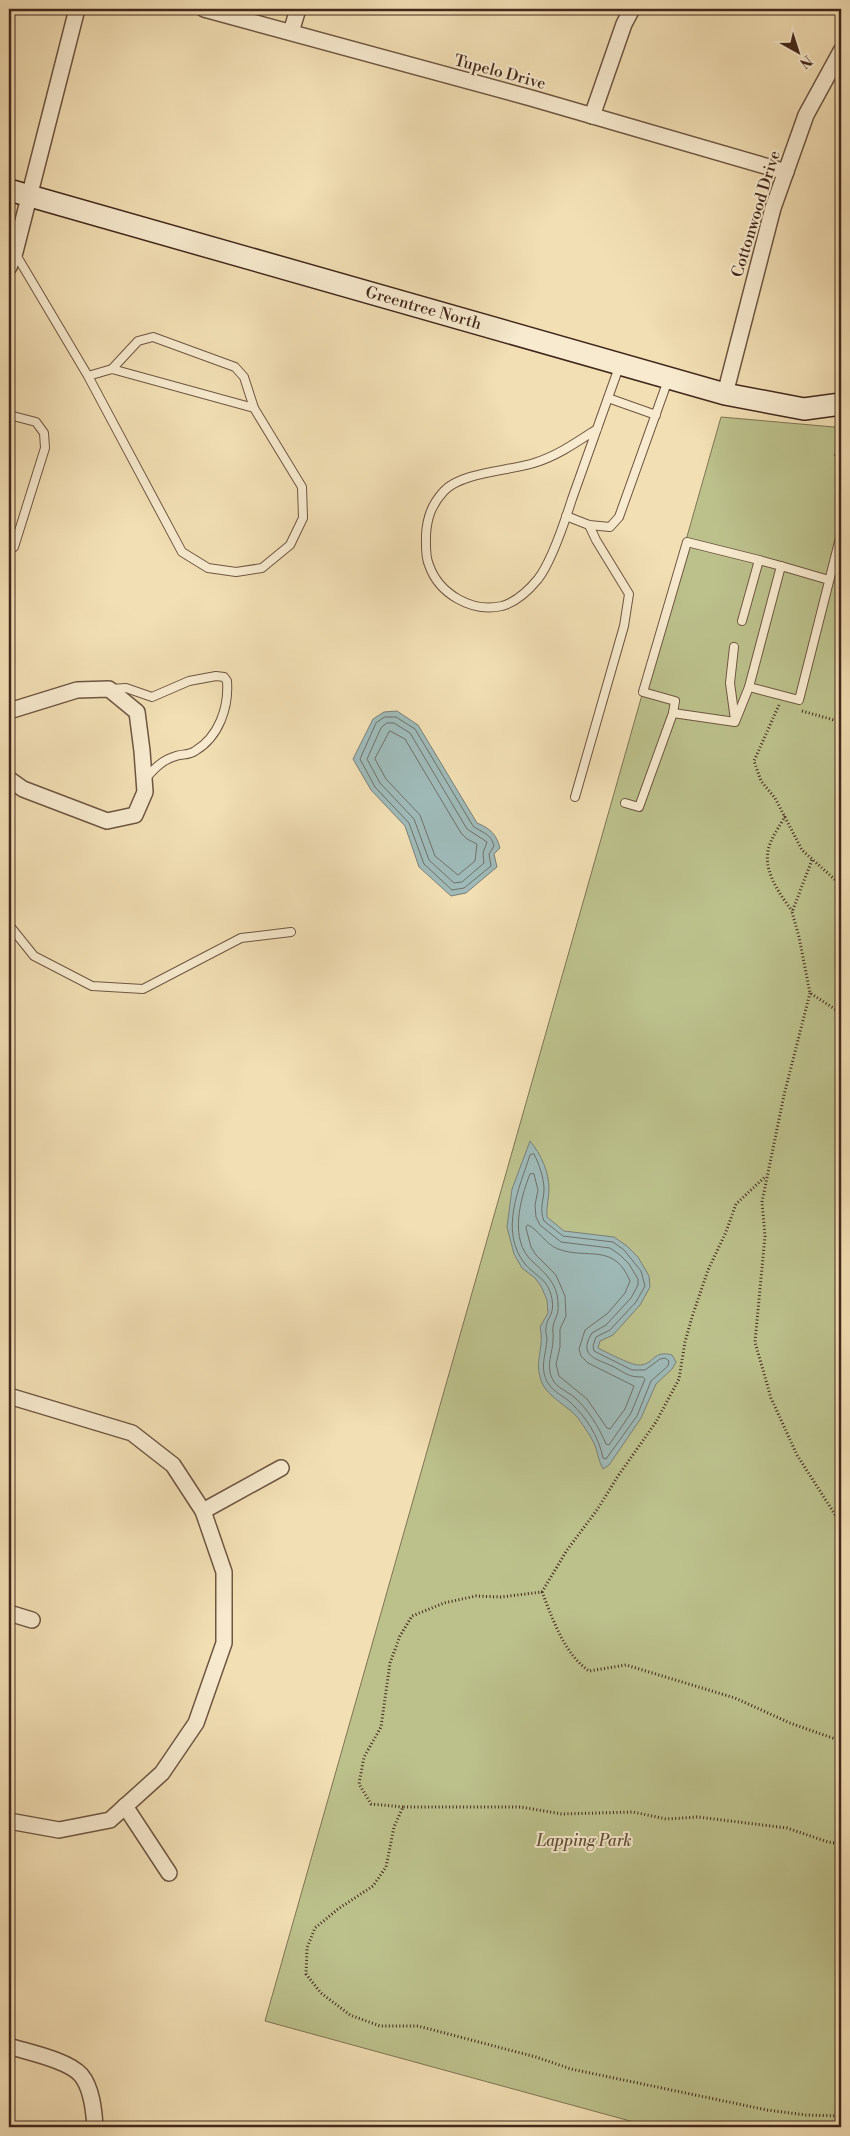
<svg xmlns="http://www.w3.org/2000/svg" width="850" height="2136" font-family="'Libre Bodoni',serif">
<style>
.green{fill:#bcc18c;stroke:#7f7454}
.water{fill:#9fbab8;stroke:#7a807a}
.lines{fill:none;stroke-linecap:round;stroke-linejoin:round}
.shore{stroke:#70716a;stroke-width:1}
.service-casing{stroke:#6e5642;stroke-width:10}
.minor-casing{stroke:#6e5642;stroke-width:18}
.secondary-casing{stroke:#42281c;stroke-width:24}
.path{stroke:#42281c;stroke-width:3;stroke-dasharray:1 2.5;stroke-linecap:butt}
.service{stroke:#f7eace;stroke-width:8}
.minor{stroke:#f7eace;stroke-width:15}
.secondary{stroke:#f7eace;stroke-width:21}
.labels{text-anchor:middle;dominant-baseline:central;stroke-width:4;stroke-linejoin:round;paint-order:stroke}
.street-label{font-size:16px;fill:#42281c;stroke:#f7eace}
.park-label{font-size:16px;font-style:italic;fill:#604e38;stroke:#f7eace}
</style>
<rect width="100%" height="100%" fill="#f2dfb4"/>
<filter id="stains"><feTurbulence type="fractalNoise" baseFrequency=".004" numOctaves="4"/><feColorMatrix values="0 0 0 0 .2 0 0 0 0 .09 0 0 0 0 .02 0 0 0 .5 -.17"/></filter>
<radialGradient id="worn" r=".72"><stop offset=".6" stop-color="#630" stop-opacity="0"/><stop offset="1" stop-color="#630" stop-opacity=".3"/></radialGradient>
<path class="green" d="M721 417 834 427 841 421V2127H652L265 2021Z"/>
<g class="water">
<path d="M397 711 418 725 477 823C491 829 496 834 500 848L494 854 497 867 466 893 451 896 419 867 405 826 371 790 353 759 373 719 384 712Z"/>
<path d="M530 1141C541 1154 549 1172 549 1189 549 1199 546 1207 547 1217L564 1231 614 1237 627 1246 638 1257 649 1276 650 1287 640 1305 613 1335 600 1341 598 1348C606 1352 634 1367 641 1365 655 1363 653 1350 672 1355L676 1362 672 1369 656 1384 641 1418 609 1465 603 1469C599 1462 598 1455 596 1448 592 1437 584 1427 578 1418 568 1406 548 1397 542 1383 533 1361 545 1348 540 1327L548 1313 547 1300 541 1286 535 1278 522 1268 514 1254 507 1227 512 1189Z"/>
</g>
<g class="lines">
<g class="shore">
<path d="M385 717H396L415 729 473 826C482 833 491 833 494 846L489 854 491 866 464 888 452 890 424 864 409 823 375 787 360 759 376 723Z"/>
<path d="M387 723H394L410 733 467 829 487 842 483 853 484 863 462 882 454 883 429 860 414 819 380 783 367 759 381 728Z"/>
<path d="M390 731 405 739 461 833 467 839 477 844 475 861 458 875 435 856 420 815 386 779 375 759Z"/>
<path d="M534 1154C539 1164 544 1178 544 1189 544 1200 539 1209 544 1221L563 1236 613 1242 624 1250 641 1271 645 1286 636 1302 610 1330 596 1337 593 1346 594 1351 632 1370H645L660 1359 665 1358 669 1361 668 1366 651 1381 637 1416 606 1459 603 1458C599 1437 586 1417 571 1403 564 1396 553 1392 548 1383 539 1368 546 1355 547 1339 547 1335 545 1332 546 1328 546 1318 555 1316 552 1299 548 1278 536 1277 525 1264 499 1231 519 1189 530 1155Z"/>
<path d="M534 1174 538 1190 535 1205 536 1217 540 1225 561 1242 610 1248 620 1255 629 1264 638 1279V1285L631 1298 606 1325 592 1333C577 1357 598 1359 614 1367 627 1374 628 1377 643 1377L645 1379 631 1413 609 1445 606 1444C599 1427 587 1408 574 1397 567 1391 557 1388 553 1380 545 1366 553 1353 553 1339 554 1335 552 1331 553 1327 555 1315 559 1318 558 1302 557 1283 545 1273 532 1261 509 1240 520 1199 530 1174Z"/>
<path d="M528 1225C538 1229 545 1244 558 1249 587 1260 614 1242 630 1281L625 1293 608 1313 585 1330 579 1349 581 1356 588 1363 634 1386 625 1409 610 1429 607 1428 587 1399 559 1376 556 1364 560 1347V1329L566 1316 565 1296 556 1275 536 1255 531 1247 526 1228Z"/>
</g>
<g class="service-casing">
<g id="service">
<path d="M15 253 88 376 182 552 208 568 236 572 262 568 290 545 303 518 302 487 254 408 112 369 88 376"/>
<path d="M112 369 138 341 153 337 235 367 244 377 254 408"/>
<path d="M608 398 656 415"/>
<path d="M9 415 36 422 44 433 45 448 14 547 9 548"/>
<path d="M597 429C577 442 557 456 534 463 509 471 462 472 444 491 432 504 427 517 426 535 426 545 425 556 429 565 439 594 472 613 502 606 516 602 529 590 538 579 552 561 565 521 572 499 588 455 603 411 619 367"/>
<path d="M566 516 589 525 610 527 619 517 668 380"/>
<path d="M829 580 781 566 749 687 799 700 841 534"/>
<path d="M742 621 759 560 781 566"/>
<path d="M734 647 730 683 735 720"/>
<path d="M111 689 126 688 152 697 189 681 216 676 224 677 227 681C229 707 219 737 195 751 190 755 182 754 176 756 162 760 155 768 146 778"/>
<path d="M673 713 735 722 749 687"/>
<path d="M575 797 624 626 629 594 596 540 589 525"/>
<path d="M625 803 639 807 673 713 675 701 643 692 687 542 759 560"/>
<path d="M9 925 34 956 92 986 143 989 241 938 291 932"/>
</g>
</g>
<g class="minor-casing">
<g id="minor">
<path d="M204 9 531 98 786 172"/>
<path d="M291 32 298 9"/>
<path d="M592 116 624 24 632 9"/>
<path d="M9 267 15 252 77 9"/>
<path d="M725 394 773 208 806 115 841 51"/>
<path d="M9 711 77 690 109 689 137 712 142 751 145 792 135 815 107 821 23 789 9 779"/>
<path d="M9 1396 132 1433 173 1465 203 1511 224 1572V1643L196 1723 162 1773 110 1820 59 1830 9 1821"/>
<path d="M203 1511 281 1468"/>
<path d="M9 1613 32 1620"/>
<path d="M125 1806 169 1873"/>
<path d="M9 2046C27 2052 68 2060 81 2075 92 2088 94 2111 95 2127"/>
</g>
</g>
<g class="secondary-casing">
<g id="secondary">
<path id="s1" d="M9 190 725 394 804 409 841 404"/>
</g>
</g>
<g class="path">
<path d="M835 454 841 466"/>
<path d="M779 705 754 761 761 781 775 798 802 850 841 885"/>
<path d="M802 711 841 722"/>
<path d="M785 816C780 826 770 839 768 851 764 873 780 894 792 911"/>
<path d="M812 860 792 912 799 937 810 993 841 1013"/>
<path d="M810 993 784 1095 762 1202 765 1236 755 1342 771 1398 797 1455 841 1524"/>
<path d="M542 1592 567 1550 597 1510 618 1476 656 1422 679 1379 685 1342 692 1317 708 1270 726 1232 736 1204 766 1176"/>
<path d="M542 1592C553 1619 564 1654 589 1671L626 1665 735 1698 790 1723 841 1741"/>
<path d="M403 1807 371 1804 359 1784 364 1757 381 1727 390 1663 400 1636 412 1616 444 1603 476 1596 501 1597 542 1592"/>
<path d="M841 1844 828 1842 787 1828 698 1817 666 1819 633 1812 562 1814 521 1807H403L394 1827 386 1867 373 1886 338 1909 315 1928 307 1948 306 1974 321 1993 350 2015 380 2026H418L536 2057 571 2069 767 2110 806 2115 841 2116"/>
</g>
<use href="#service" class="service"/>
<use href="#minor" class="minor"/>
<use href="#secondary" class="secondary"/>
</g>
<g class="labels">
<g class="street-label">
<text transform="translate(500 72) rotate(15)">Tupelo Drive</text>
<text transform="translate(756 214) rotate(-73)">Cottonwood Drive</text>
<text stroke="none"><textPath href="#s1" startOffset="431">Greentree North</textPath></text>
</g>
<g class="park-label">
<text x="584" y="1841">Lapping Park</text>
</g>
</g>
<rect width="850" height="2136" fill="none" stroke="#f2dfb4" stroke-width="30"/>
<rect x="10" y="10" width="830" height="2116" fill="none" stroke="#42281c" stroke-width="2.5"/>
<rect x="15" y="15" width="820" height="2106" fill="none" stroke="#42281c"/>
<g transform="translate(798 52) rotate(141)" stroke="#f7eace" stroke-width="4" paint-order="stroke">
<path d="M0-4L9 19L0 12L-9 19Z" fill="#42281c"/>
<text y="-8" font-size="14" font-weight="bold" text-anchor="middle" fill="#42281c">N</text>
</g>
<rect width="100%" height="100%" filter="url(#stains)"/>
<rect width="100%" height="100%" fill="url(#worn)"/>
</svg>
